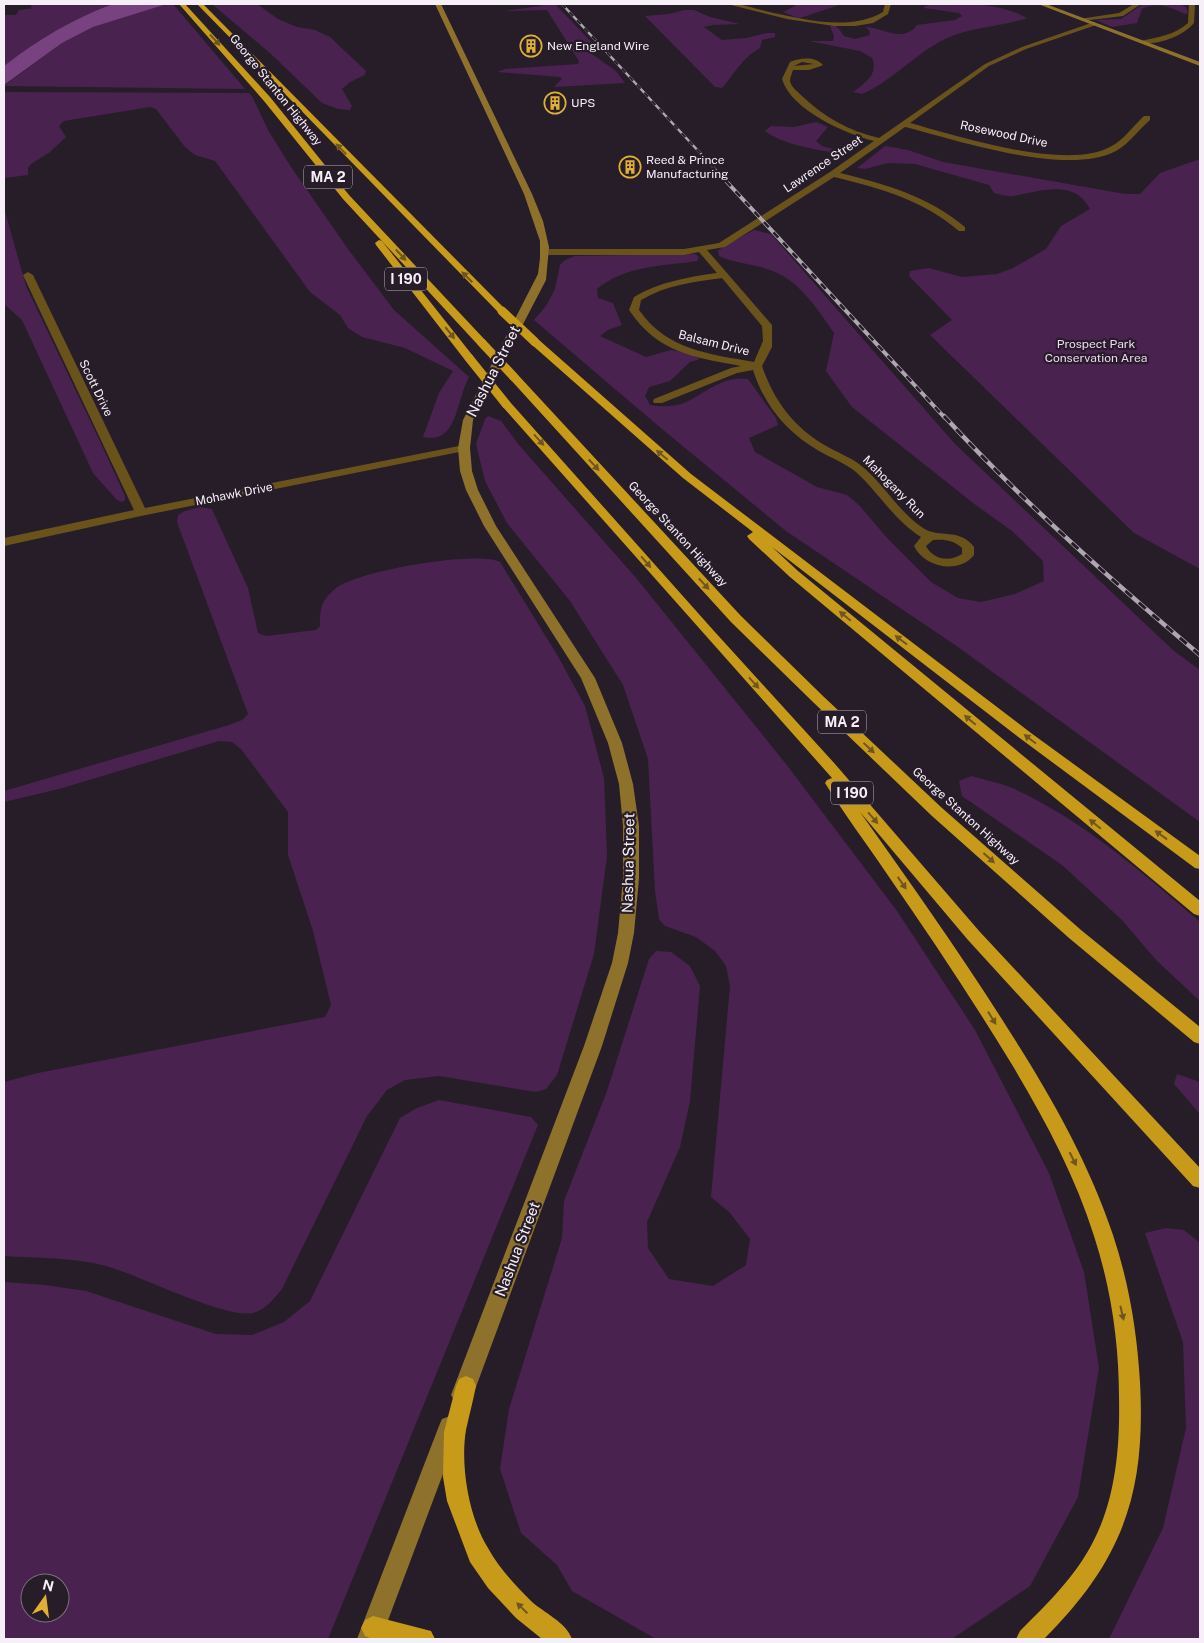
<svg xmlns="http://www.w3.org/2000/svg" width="1204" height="1643" font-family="'Public Sans',sans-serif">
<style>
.green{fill:#4a2250;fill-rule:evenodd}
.water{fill:#784280}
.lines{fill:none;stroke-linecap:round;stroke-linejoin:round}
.street{fill:#6a531b;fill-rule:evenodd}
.secondary{fill:#8e712a;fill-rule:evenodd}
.highway{fill:#c89a19;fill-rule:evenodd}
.rail-far2-casing{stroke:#aea6b0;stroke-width:2.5}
.rail-far1-casing{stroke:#aea6b0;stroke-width:4}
.rail-casing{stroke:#aea6b0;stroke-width:4.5}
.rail-far2{stroke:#271d29;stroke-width:2;stroke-dasharray:5.5;stroke-linecap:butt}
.rail-far1{stroke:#271d29;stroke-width:2.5;stroke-dasharray:7;stroke-linecap:butt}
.rail{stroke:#271d29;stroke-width:3;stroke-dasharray:9;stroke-linecap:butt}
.highway-bridge{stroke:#c89a19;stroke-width:9}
.oneway{fill:#6f5522}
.labels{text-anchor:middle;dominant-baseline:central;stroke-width:4.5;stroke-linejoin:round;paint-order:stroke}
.far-poi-label{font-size:12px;fill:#f7eff8;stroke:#271d29;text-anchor:start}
.far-street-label{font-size:12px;fill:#f7eff8;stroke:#271d29}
.far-park-label{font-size:12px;fill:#f3d3f7;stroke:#271d29}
.shield{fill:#271d29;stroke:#b9b0ba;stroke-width:1}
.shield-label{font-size:14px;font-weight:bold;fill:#f7eff8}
.street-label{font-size:15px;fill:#f7eff8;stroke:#271d29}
</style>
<rect width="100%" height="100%" fill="#271d29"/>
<g class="green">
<path d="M33 4H113C74 18 37 40 4 66V18L5 15H16L19 10 34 8 30 7Z"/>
<path d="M167 4H173L245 89 4 86 62 43 93 27Z"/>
<path d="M212 4H257L278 19 297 27 315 30 330 37 366 71 365 75 350 82 342 89 352 106 350 110 338 109 322 103 271 54Z"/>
<path d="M546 4H555L595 46 589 52 616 71 625 83 554 87 562 79 560 77 497 72 505 69 578 64 579 61 547 10 505 11 540 6Z"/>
<path d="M794 4H842L803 17 798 18 783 12 795 6Z"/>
<path d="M934 4C966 4 999 2 1027 18 1000 27 970 27 945 39 916 53 891 82 862 94L853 92C865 83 879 74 872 58L860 51 809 41H833L834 36 830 26C838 24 840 31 844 36L855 39 870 35 869 30 865 27C882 27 903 44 917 25L955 20 962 16 959 13 924 8 925 6Z"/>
<path d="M1143 4H1179L1186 7 1188 13 1185 14C1170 7 1157 1 1142 9L1137 23 1112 27 1096 20 1121 19Z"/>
<path d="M684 10H694L710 17 740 24 713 25 704 27 722 40 746 38 767 33H775V37L762 40 760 48C742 58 735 73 722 88L715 87 645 16 669 14Z"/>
<path d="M4 92 249 93 253 98 268 130 291 167 348 249 394 310 469 377C456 400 458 445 423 437L439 393 453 371 405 348 362 337 348 328 340 315 310 292 215 161 195 155 185 147 156 109 150 107 64 121 59 126 66 137 50 152 31 164 28 168V175L4 178Z"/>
<path d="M816 122 828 127 816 141 822 146 844 152 841 154C819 150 783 145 765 131L771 126 794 127Z"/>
<path d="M885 146 908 150 943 162 1125 194H1140L1160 173 1200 159V569L1134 533 930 335 952 320 909 276 910 271 929 268 962 277 997 274 1013 268 1046 249 1061 226 1090 209C1074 178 1039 192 1013 196 1007 197 999 194 994 193L989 185 915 164 888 163 865 169 857 168Z"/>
<path d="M4 208 26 286 104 450 125 496V500L122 502 117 500 93 473 22 320 4 304Z"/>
<path d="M754 230 771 234 955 444 1174 651 1200 670V822L958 647 786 531 662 429 534 320 546 306 555 289 560 265 565 260 575 256 695 254 699 257 697 261C662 266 624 266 597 289L598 298 613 303 622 325 608 330 600 336 646 357 671 350 689 353 700 359 690 362 670 381 649 387 645 396 650 405C662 407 673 407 684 403 706 393 723 375 748 379L776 418 778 425 749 438 755 452 817 487 847 495 860 506 887 538 931 582 958 598 981 602 1015 594 1044 581 1043 561 1012 531 973 503 852 407 826 371 834 333C819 311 801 283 775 272 757 264 737 264 719 256L718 250Z"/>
<path d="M488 416 501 421 519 445 637 579 786 764 897 911 975 1030 1049 1173 1084 1272 1099 1368 1078 1497 1030 1586 952 1639H656L572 1591 557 1565 521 1533 500 1469 509 1409 562 1238 564 1201 607 1091 649 959 656 951 671 952 690 966 700 986 690 1101 680 1147 647 1222 648 1248 669 1279 713 1286 746 1265 750 1239 730 1213 711 1197 730 986 726 966 715 951 696 937 665 926 659 919 655 891 648 759 623 685 570 601 507 523 485 481 476 444 485 419Z"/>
<path d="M200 507 212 509 216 518 248 588 258 633 266 636 316 630 320 626C320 608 321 601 335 589 355 571 477 550 500 562L559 658 585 706 604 778 607 856 594 954 557 1075 546 1089 536 1092 439 1076 405 1080 387 1090 367 1116 282 1289C274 1298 266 1310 253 1313 225 1319 139 1275 106 1266 72 1257 38 1258 4 1256V1082L38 1073 325 1017 331 1005 313 931 288 855V812L241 749 232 742 219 741 59 789 4 802V791L229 725 242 720 248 714 177 522 178 515 185 511Z"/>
<path d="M972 776C985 780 1000 783 1012 788 1083 820 1141 872 1200 922V1001L1156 960 1122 920 1062 865 962 796 959 781Z"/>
<path d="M1177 1074 1200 1082V1114L1174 1084Z"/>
<path d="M439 1100 531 1117 538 1125 328 1639H4V1282L45 1285 86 1291 216 1334 252 1335 284 1322 310 1301 400 1118 417 1108ZM30 1583H60V1613H30Z"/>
<path d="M1166 1228 1184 1230 1200 1243V1639H1109L1163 1528 1186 1428 1183 1342 1145 1233Z"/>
</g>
<path class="water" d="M113 4H167L93 27 62 43 4 85V66C37 40 74 18 113 4Z"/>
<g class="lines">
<g class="street">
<path d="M727 4C740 3 752 8 765 11 802 19 849 32 883 12L885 4H891L888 14 873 23 855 26H834L787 19Z"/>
<path d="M1134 4H1141L1123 16 1082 21 1079 19 1119 13Z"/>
<path d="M1189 4H1195L1194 23C1182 37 1158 45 1141 43V41C1158 37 1175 35 1188 23Z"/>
<path d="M1094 22 1096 23V25L1026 49 989 66 910 123C958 136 1065 171 1110 147 1123 141 1133 126 1144 116H1150V120C1139 129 1129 144 1116 151 1066 177 957 140 905 127L840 173C885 184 928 196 965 227V231H959C923 200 880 188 834 177L725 247 707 250 772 325V347L762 366C774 401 795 429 828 447 840 454 853 458 864 468 885 486 899 512 923 528 939 539 959 527 974 547V555C958 575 924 567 914 546L921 537C894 520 879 493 856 472 845 463 831 458 819 451 787 433 764 405 753 370L737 373 662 403H654L653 401 654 399 731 368 741 366C693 357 658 353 629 310L634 297C659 282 688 277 717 273L699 252 684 255H545L541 252 545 249H684L719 243 830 172 874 141C846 134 791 110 782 79L790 62C800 58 815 56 823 65L821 66 809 70H793C792 74 790 77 790 81 791 87 798 92 802 96 824 117 849 131 879 138L985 64 1022 47ZM802 62 814 64 794 66ZM722 278 762 326 763 341 754 362C709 354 667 350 639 310L641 300C666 285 693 282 722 278ZM933 540C945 539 953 540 962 548V554C950 562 933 560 926 546Z"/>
<path d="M28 272 33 275 145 508 464 445 470 448 464 451 141 516 4 546V538L134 510 23 275Z"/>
</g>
<g class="secondary">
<path d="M435 4H441L532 194 543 221 549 247 546 280 473 420 470 448 472 471 478 490 496 526 595 678 622 743 633 784 639 826V878L634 933 628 963 602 1046 473 1395 469 1402 462 1405 455 1402 451 1395 584 1046 612 963 618 933 623 878V826L619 784 608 743 581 678 484 526 466 490 460 471 458 448 463 420 538 274 540 258V241L524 194Z"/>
<path d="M1038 4H1046L1200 62V66Z"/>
<path d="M450 1416 458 1419 461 1426 381 1639H357L439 1426 442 1419Z"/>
</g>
<g class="highway">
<path d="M179 4H185L270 97 349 195 486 341V345H478L343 199 264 101Z"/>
<path d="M197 4H203L505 309V313H499Z"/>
<path d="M379 240 382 241 473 356V360H465L376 245 375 243Z"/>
<path d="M535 339 539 340 691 474 1031 733 1200 856V869L1195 868 1021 739 772 547 798 571 1200 901V916L1194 914 790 577 749 539 747 536 753 532 683 478 531 344 530 342Z"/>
<path d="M514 374 518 375 741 616 824 697 942 808 1081 930 1200 1027V1044L1194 1042 1069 938 932 816 814 703 731 622 510 379 509 377Z"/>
<path d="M506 401 510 402 714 631 835 764 980 932 1200 1168V1188L1193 1186 968 940 860 812C911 884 963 957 1010 1032 1051 1096 1089 1163 1113 1235 1129 1283 1137 1332 1140 1382 1146 1493 1123 1560 1044 1639H1016L1020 1631C1047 1604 1075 1577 1093 1542 1116 1498 1120 1446 1119 1397 1119 1343 1111 1288 1094 1236 1075 1175 1044 1118 1011 1063 972 999 930 936 887 874 867 844 844 814 825 783L827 780 832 778 502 406 501 404 502 402Z"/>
<path d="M466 1376 473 1379 476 1386C473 1401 469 1416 466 1430 460 1465 469 1518 488 1548 499 1568 515 1585 531 1601 544 1613 566 1622 572 1639H542L516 1618 488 1588 470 1562 447 1501 443 1477 444 1432 456 1386 459 1379Z"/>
<path d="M373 1616 431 1631 435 1639H372L365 1636 361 1628 365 1620Z"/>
</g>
<g class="rail-far2-casing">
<path id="rail-far2" d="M562 4 727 182"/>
</g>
<g class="rail-far1-casing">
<path id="rail-far1" d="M726 181 945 418"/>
</g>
<g class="rail-casing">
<path id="rail" d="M944 416C1023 502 1111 580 1200 655"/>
</g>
<use href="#rail-far2" class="rail-far2"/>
<use href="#rail-far1" class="rail-far1"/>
<use href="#rail" class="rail"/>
<g class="highway-bridge">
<path d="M502 311 535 342"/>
<path d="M482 343 514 377"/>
<path d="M469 358 506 404"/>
</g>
</g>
<defs><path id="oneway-solid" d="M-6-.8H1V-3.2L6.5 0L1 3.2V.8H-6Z" transform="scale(1.25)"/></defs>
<g class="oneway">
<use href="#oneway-solid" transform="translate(215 40) rotate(47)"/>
<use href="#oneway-solid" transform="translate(341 149) rotate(-134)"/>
<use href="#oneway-solid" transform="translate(401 255) rotate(47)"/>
<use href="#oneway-solid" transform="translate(467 277) rotate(-135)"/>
<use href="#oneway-solid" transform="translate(450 333) rotate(51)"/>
<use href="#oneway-solid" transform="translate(539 440) rotate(48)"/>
<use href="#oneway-solid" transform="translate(662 455) rotate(-140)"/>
<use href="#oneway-solid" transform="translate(594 465) rotate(47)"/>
<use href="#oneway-solid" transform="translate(646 562) rotate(49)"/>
<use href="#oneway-solid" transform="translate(704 584) rotate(47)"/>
<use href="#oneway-solid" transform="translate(845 616) rotate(-140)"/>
<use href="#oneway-solid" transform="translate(901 640) rotate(-143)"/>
<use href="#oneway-solid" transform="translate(754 683) rotate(48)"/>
<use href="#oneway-solid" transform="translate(970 720) rotate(-140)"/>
<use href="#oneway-solid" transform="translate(1030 739) rotate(-143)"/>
<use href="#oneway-solid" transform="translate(869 748) rotate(43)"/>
<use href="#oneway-solid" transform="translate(873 818) rotate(49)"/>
<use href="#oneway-solid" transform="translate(1095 824) rotate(-141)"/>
<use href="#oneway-solid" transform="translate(1161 835) rotate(-144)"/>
<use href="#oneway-solid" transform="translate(989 858) rotate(42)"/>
<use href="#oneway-solid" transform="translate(902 883) rotate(55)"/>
<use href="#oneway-solid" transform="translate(992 1018) rotate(58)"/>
<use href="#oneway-solid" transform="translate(1073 1159) rotate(63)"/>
<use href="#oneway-solid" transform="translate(1122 1313) rotate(77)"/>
<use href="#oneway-solid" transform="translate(522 1608) rotate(-136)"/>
</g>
<defs>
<g id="building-ring" transform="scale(1.125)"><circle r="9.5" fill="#271d29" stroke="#e0b034" stroke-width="1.5"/><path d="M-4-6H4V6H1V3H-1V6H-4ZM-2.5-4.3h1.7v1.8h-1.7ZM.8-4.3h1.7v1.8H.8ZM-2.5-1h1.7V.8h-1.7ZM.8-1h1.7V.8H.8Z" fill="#e0b034"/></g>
</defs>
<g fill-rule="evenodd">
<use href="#building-ring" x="531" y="46"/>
<use href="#building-ring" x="555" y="103"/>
<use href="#building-ring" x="630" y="167"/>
</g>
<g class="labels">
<g class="far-poi-label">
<text x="547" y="46">New England Wire</text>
<text x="571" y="103">UPS</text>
<text x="646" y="160">Reed &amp; Prince<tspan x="646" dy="14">Manufacturing</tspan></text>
</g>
<g class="far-street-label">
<text transform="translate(276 90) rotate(51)">George Stanton Highway</text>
<text transform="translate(1004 134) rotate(12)">Rosewood Drive</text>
<text transform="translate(823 164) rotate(-34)">Lawrence Street</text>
<text transform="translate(714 343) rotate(14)">Balsam Drive</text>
<text transform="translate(96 388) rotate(64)">Scott Drive</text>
<text transform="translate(894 487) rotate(45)">Mahogany Run</text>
<text transform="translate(234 494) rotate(-11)">Mohawk Drive</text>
<text transform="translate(678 534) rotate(47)">George Stanton Highway</text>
<text transform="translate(966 816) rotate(42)">George Stanton Highway</text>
</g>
<g class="far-park-label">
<text x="1096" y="344">Prospect Park<tspan x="1096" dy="14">Conservation Area</tspan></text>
</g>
<g class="shield">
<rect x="304" y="165.5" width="48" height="23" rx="4"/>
<rect x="385" y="267.5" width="42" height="23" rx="4"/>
<rect x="818" y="710.5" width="48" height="23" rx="4"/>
<rect x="831" y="781.5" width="42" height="23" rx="4"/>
</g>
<g class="shield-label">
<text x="328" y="177">MA 2</text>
<text x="406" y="279">I 190</text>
<text x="842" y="722">MA 2</text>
<text x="852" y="793">I 190</text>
</g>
<g class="street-label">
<text transform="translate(493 371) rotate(-63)">Nashua Street</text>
<text transform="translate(628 863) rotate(-89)">Nashua Street</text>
<text transform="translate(517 1249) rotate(-69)">Nashua Street</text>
</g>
</g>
<rect width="1204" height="1643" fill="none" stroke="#f7eff8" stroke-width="10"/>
<g transform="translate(45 1598) rotate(14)"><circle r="24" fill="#271d29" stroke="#7a717c"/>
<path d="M0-4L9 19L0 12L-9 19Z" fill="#e0b034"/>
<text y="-8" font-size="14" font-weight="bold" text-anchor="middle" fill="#f7eff8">N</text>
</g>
</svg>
